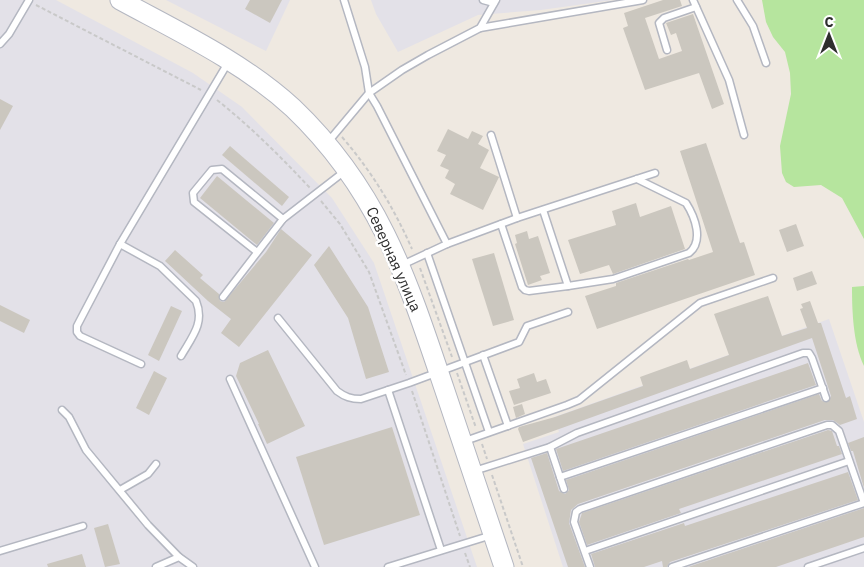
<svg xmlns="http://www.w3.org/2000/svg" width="864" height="567" font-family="'IBM Plex Sans',sans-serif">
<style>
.industrial{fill:#e3e1e8}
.green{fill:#b6e59e}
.building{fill:#cbc7bf}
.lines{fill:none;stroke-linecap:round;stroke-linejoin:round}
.service-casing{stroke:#b4b7c1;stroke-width:9}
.secondary-casing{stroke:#b4b7c1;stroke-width:21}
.path{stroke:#c9c9c9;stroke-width:2;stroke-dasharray:4 2.5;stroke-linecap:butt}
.service{stroke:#fff;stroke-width:6}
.secondary{stroke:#fff;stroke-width:19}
.labels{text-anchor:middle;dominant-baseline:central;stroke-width:5;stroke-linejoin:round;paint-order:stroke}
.street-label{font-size:15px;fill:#2e2e2e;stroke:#fff}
</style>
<rect width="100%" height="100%" fill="#efe9e1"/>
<g class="industrial">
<path d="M0 0H56L193 73 242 107 332 198 374 263 477 567H0Z"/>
<path d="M166 0H290L266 51Z"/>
<path d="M371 0H613L541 10 478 15 398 52 376 14Z"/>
<path d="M829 319 864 422V567H563L523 444 559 432 554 417Z"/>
</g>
<g class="green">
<path d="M762 0H864V239L842 198 821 185 794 187 786 182 782 173 780 146 791 94 790 73 785 52 773 37 766 22Z"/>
<path d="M864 286V366C853 344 852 311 852 287Z"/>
</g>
<g class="building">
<path d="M250 0H282L270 23 245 9Z"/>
<path d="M663 0H680L682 6 645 18 659 59 682 51 676 33 671 35 666 23 693 14 724 104 712 109 699 73 645 90 623 28 628 26 624 13Z"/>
<path d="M0 99 13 106 0 130Z"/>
<path d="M448 129 468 139 472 131 483 136 478 144 489 150 480 168 499 177 483 210 450 194 455 184 445 178 449 170 440 166 446 155 437 151Z"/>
<path d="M706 143 740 243 744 242 755 275 597 329 585 296 616 286V283L688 259 689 260 713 252 680 151Z"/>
<path d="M230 146 289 197 282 206 222 155Z"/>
<path d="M217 176 274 223 257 245 200 198Z"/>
<path d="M636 203 640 217 671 206 685 249 613 274 609 265 580 274 568 240 616 225 612 211Z"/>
<path d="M796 224 804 246 787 252 779 230Z"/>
<path d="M281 229 312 255 239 347 221 333 231 319 208 301 165 261 175 250 203 275 200 278 219 294 220 301 224 302 266 252Z"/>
<path d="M527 231 529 239 538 236 550 273 540 276 542 280 528 285 515 244 517 243 515 235Z"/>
<path d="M329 246 368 307 389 372 366 379 348 318 314 265Z"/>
<path d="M494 253 514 320 493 326 472 259Z"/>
<path d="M812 271 817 284 797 291 793 278Z"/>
<path d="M768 296 782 336 807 328 800 309 803 308 801 304 810 301 818 323H821L846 398 850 396 857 419 840 425 833 420H825L578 504 571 510 569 523 585 567H568L531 458 547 453 559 491 565 494 569 490 566 480 819 394 822 401 828 402 831 396 812 338 523 442 518 429 519 427 555 417 643 386 640 377 687 360 690 369 729 355 714 314Z"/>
<path d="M0 305 30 320 24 333 0 321Z"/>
<path d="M171 306 182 311 159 361 148 355Z"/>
<path d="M268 350 305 426 267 444 258 424H259L236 376 240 363Z"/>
<path d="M808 363 816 385 563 471 556 449 559 448Z"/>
<path d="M154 371 167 378 149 415 136 408Z"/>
<path d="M534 373 537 382 546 379 551 393 514 405 509 391 520 388 517 379Z"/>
<path d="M522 404 525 414 516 418 513 407Z"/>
<path d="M392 427 420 515 324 545 296 457Z"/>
<path d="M828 430 832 431 837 446H839L842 454 679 509 681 513 587 545 579 522 582 513Z"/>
<path d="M864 437V488L853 451H851L848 443Z"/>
<path d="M848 472 858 500 670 562 667 567H663L662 561 644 567H595L591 554 684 523 685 526Z"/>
<path d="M864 508V537L776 567H688Z"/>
<path d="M108 524 120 564 105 567 94 528Z"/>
<path d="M82 554 86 567H48L47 564Z"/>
</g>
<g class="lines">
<g class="service-casing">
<g id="service">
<path d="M483 0 494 3"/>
<path d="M693 0 729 80 744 135"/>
<path d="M737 0 753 26 766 63"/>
<path d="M480 28 643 0"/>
<path d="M0 44 9 34 29 0"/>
<path d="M667 50 659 23 664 18 696 7"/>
<path d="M491 135 517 218"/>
<path d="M328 142 369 93 365 67 344 0"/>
<path d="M543 210 568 286 613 279 689 253C704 241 695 217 686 203L637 179"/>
<path d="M501 224 522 287 525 290 529 291 568 286"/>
<path d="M120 244 160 266 196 301C205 323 192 337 181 356"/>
<path d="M447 244 517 218 655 173"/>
<path d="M257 252 194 202 193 193 212 170 222 169 283 219"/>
<path d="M427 253 489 432"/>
<path d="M402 265 447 244 377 106 369 93 402 70 428 55 480 28 496 0"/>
<path d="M223 297 283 219 345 171"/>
<path d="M278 318 337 391C345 397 351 399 361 399L409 383 519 342 527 326 568 312"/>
<path d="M483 355 508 426"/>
<path d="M141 364 80 336 77 332V326L120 244 229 61"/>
<path d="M230 379 315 567"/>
<path d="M388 390 441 550"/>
<path d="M62 410 69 417 86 450 148 525 179 557"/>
<path d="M465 441 567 405 579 400 700 303 773 278"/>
<path d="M550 447 564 489"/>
<path d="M474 471 550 447 577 433 803 353H809L812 358 826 398"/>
<path d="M560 477 823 388"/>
<path d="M120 490 148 474 156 464"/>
<path d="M0 551 83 526"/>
<path d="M585 551 849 461"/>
<path d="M156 567 179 557 193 567"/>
<path d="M388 567 492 535"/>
<path d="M590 567 574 522 576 512 580 509 827 425H832L839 431 864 503"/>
<path d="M672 567 864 503"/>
<path d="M808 567 864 548"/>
</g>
</g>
<g class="secondary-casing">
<path id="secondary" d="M120 0C179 32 243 62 293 108 379 190 407 278 444 388 464 447 484 507 504 567"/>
</g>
<g class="path">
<path d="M36 5 201 90"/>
<path d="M217 100C251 127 281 157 310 188"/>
<path d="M342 137C372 172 394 208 412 249"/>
<path d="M321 201 340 224 369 272 406 375"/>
<path d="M420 268 452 357"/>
<path d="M457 373 476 428"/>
<path d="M412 391 460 536"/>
<path d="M482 444 487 459"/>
<path d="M492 475 523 567"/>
<path d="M465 553 470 567"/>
</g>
<use href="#service" class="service"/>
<use href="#secondary" class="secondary"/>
</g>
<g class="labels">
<g class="street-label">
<text transform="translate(394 259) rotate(66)">Северная улица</text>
</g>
</g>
<g transform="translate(829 35)" stroke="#ffffff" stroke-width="4" paint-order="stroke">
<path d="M0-4L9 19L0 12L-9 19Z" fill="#2e2e2e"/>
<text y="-8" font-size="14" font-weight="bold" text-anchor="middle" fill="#2e2e2e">С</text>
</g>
</svg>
